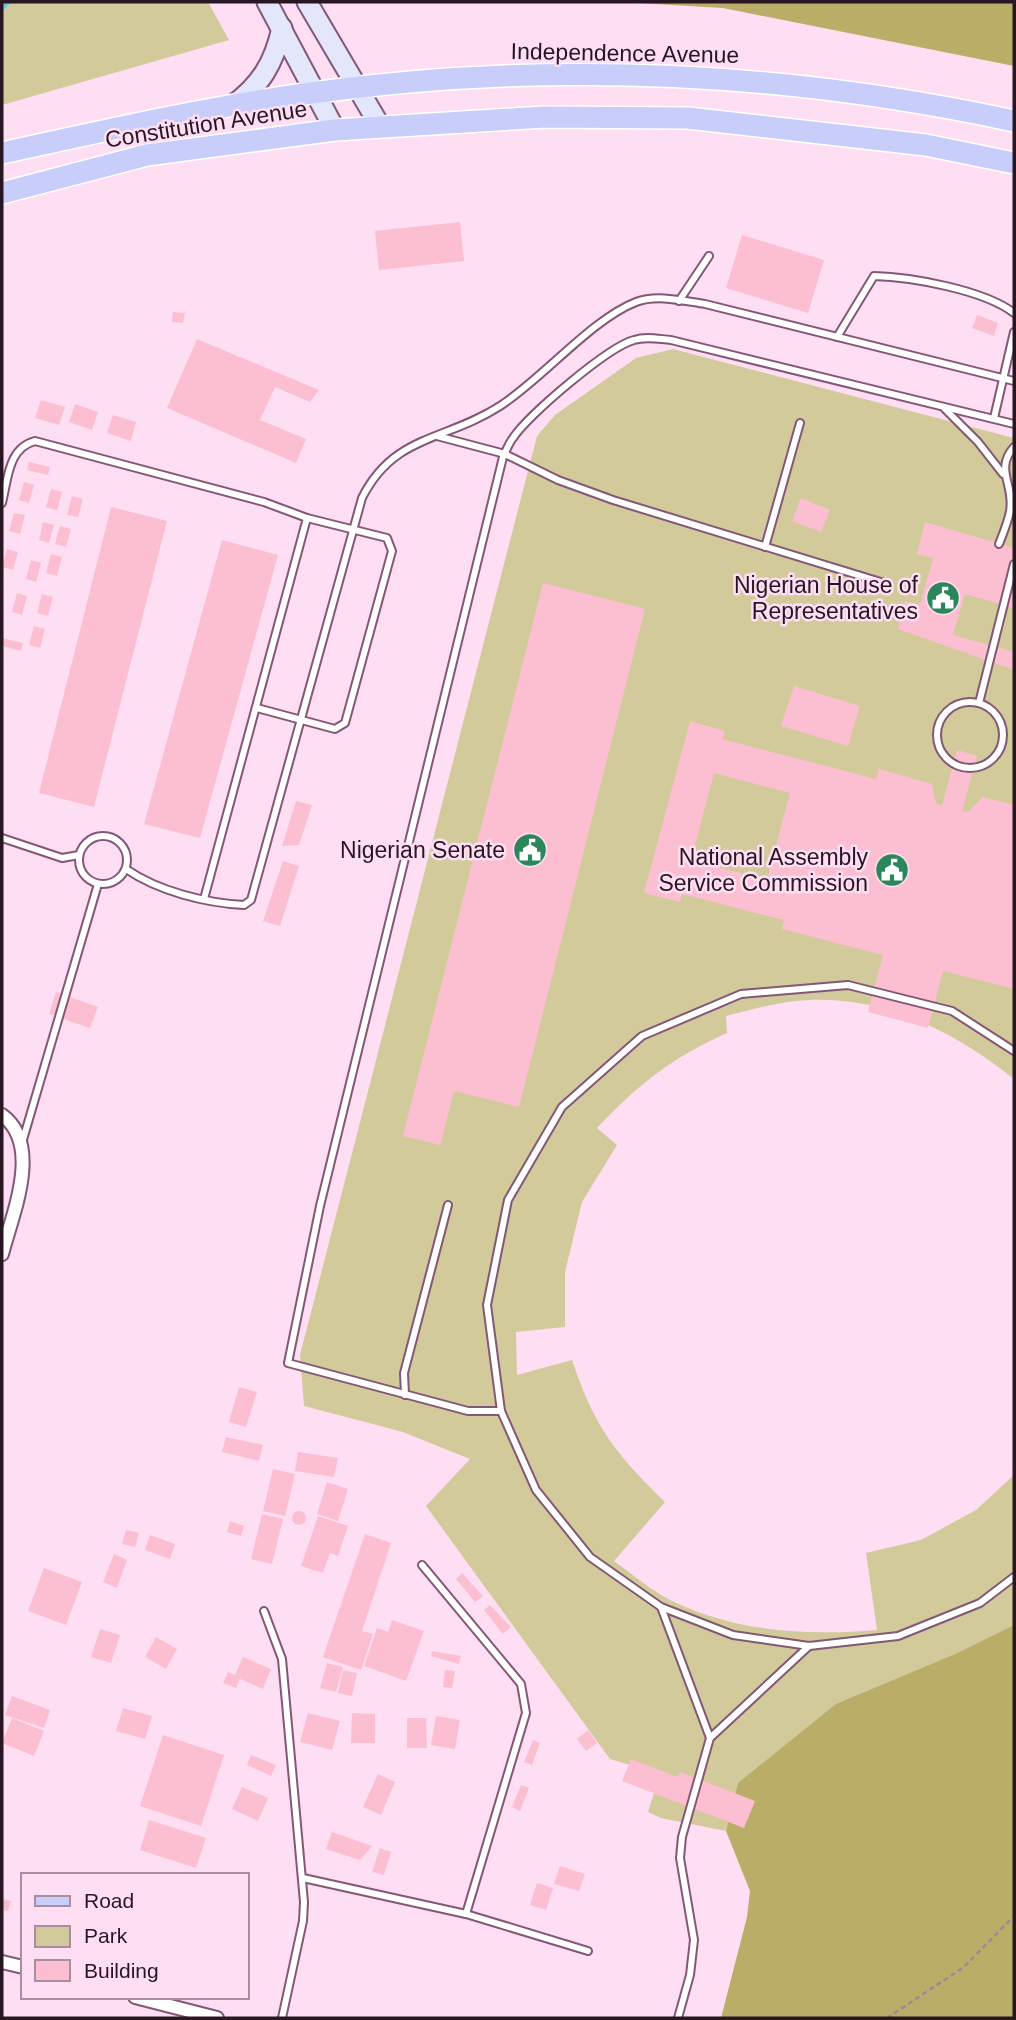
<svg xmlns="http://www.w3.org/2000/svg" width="1016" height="2020" font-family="Arial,sans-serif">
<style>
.green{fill:#d3ca9c}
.forest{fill:#baad67}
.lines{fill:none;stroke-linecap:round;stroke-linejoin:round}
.stream{stroke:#6ec6df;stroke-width:5}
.building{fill:#fcbfd1;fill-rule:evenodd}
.service-casing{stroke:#845776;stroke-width:10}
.minor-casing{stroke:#845776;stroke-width:16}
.secondary-casing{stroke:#845776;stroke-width:23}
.primary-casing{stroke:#fff;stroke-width:24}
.path{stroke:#a28799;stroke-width:2.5;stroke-dasharray:5 3.5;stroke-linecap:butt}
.service{stroke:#fff;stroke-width:6}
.minor{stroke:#fff;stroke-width:12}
.secondary{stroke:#e4e6fc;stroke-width:19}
.primary{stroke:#c8cdfa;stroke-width:21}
.labels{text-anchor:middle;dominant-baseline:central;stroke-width:5;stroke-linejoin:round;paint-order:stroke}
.street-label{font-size:23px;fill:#291623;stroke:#fedef3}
.poi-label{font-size:23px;fill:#291623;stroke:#fedef3;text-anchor:end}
</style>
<rect width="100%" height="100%" fill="#fedef3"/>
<g class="green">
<path d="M2 2H208L229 40 2 105Z"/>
<path d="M673 349 1014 438V1079C955 1032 887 997 810 1000 781 1001 753 1009 726 1016L727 1033C671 1058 639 1084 597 1128L617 1145 582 1202 565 1272V1327L516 1332 517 1375 572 1360C595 1428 615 1453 665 1502L614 1561C632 1574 652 1591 672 1601 737 1632 806 1636 877 1630L866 1553 921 1540 976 1510 1014 1475V1625L953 1655 738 1783 726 1831 661 1818 648 1812 660 1774 610 1759 426 1506 470 1459 403 1432 304 1406 300 1355 537 436 555 415 636 358Z"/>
</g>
<g class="forest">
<path d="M621 2H1014V66L723 8Z"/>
<path d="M1014 1625V2018H721L747 1917 750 1891 726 1831 738 1783 836 1704 953 1655Z"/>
</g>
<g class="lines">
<path class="stream" d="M2 8 8 2"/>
</g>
<g class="building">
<path d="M460 222 464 261 379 270 375 231Z"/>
<path d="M742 235 824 260 808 313 726 288Z"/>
<path d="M173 312 185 313 183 323 172 322Z"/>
<path d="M977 315 998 323 994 336 972 328Z"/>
<path d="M197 339 319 390 310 402 275 387 260 420 306 439 296 463 167 408Z"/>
<path d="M41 400 65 407 59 425 35 418Z"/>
<path d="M75 404 98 412 92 430 69 422Z"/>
<path d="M113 415 136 422 131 441 107 433Z"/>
<path d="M29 462 50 467 48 475 27 470Z"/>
<path d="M24 482 34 485 29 503 19 500Z"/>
<path d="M51 489 62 492 57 510 46 507Z"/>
<path d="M72 496 83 499 78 517 67 515Z"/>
<path d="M801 498 830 510 821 532 792 521Z"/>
<path d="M111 507 167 521 94 807 39 793Z"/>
<path d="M14 513 25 515 20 534 9 531Z"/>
<path d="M43 522 54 525 49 543 39 540Z"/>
<path d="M925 522 1014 548V608L965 594 953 635 1014 652V670L898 629 905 601 920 605 933 558 917 554Z"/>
<path d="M60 526 71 529 66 547 55 544Z"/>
<path d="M222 540 278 555 200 838 144 824Z"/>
<path d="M7 549 18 552 13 570 2 567Z"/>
<path d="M51 554 62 557 57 576 46 573Z"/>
<path d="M31 560 41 563 36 582 26 579Z"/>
<path d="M543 583 645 609 519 1107 454 1091 440 1145 403 1136Z"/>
<path d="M17 593 27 596 22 615 12 612Z"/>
<path d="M42 594 53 597 48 616 37 613Z"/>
<path d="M34 626 45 629 40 648 29 645Z"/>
<path d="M2 638 23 643 21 651 2 646Z"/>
<path d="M794 686 860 706 848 746 781 726Z"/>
<path d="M690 721 725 731 722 739 876 779 879 769 932 784 936 804 942 805 957 750 977 756 962 811 968 812 983 797 1014 805V989L943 971 928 1028 868 1012 883 955 782 929 784 920 682 894 680 902 644 893ZM714 773 790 793 767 880 691 860Z"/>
<path d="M296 801 312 805 299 845 282 846Z"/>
<path d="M283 861 299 866 280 926 263 921Z"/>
<path d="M56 992 98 1007 90 1028 49 1014Z"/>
<path d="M239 1387 257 1392 246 1427 229 1422Z"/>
<path d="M226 1437 263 1445 259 1461 222 1452Z"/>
<path d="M298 1452 338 1458 334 1477 295 1471Z"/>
<path d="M273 1469 295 1474 285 1516 263 1511Z"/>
<path d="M327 1482 348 1489 338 1521 317 1514Z"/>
<circle cx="299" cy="1518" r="7"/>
<path d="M262 1514 283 1519 272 1564 251 1559Z"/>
<path d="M318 1516 348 1526 338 1556 330 1553 323 1573 301 1566Z"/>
<path d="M230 1521 244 1526 241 1536 227 1532Z"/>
<path d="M126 1530 139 1533 135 1547 122 1544Z"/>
<path d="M365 1534 391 1543 362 1631 373 1634 361 1670 323 1657Z"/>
<path d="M150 1535 175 1544 170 1559 145 1550Z"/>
<path d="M114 1554 127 1560 117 1588 103 1582Z"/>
<path d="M44 1568 82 1582 66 1625 28 1611Z"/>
<path d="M462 1573 483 1596 475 1602 456 1579Z"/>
<path d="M490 1605 511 1627 503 1634 484 1610Z"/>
<path d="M392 1620 424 1631 406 1681 364 1666 377 1628 388 1632Z"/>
<path d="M100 1629 120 1635 111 1663 91 1657Z"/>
<path d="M156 1637 177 1649 166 1669 145 1657Z"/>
<path d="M432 1651 461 1656 459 1664 431 1656Z"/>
<path d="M243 1657 271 1669 263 1689 240 1679 236 1688 223 1683 228 1672 235 1675Z"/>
<path d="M327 1663 343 1667 336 1692 320 1688Z"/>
<path d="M343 1670 357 1673 352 1696 338 1693Z"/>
<path d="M445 1670 455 1671 452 1688 443 1687Z"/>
<path d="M12 1696 50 1710 44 1728 5 1715Z"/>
<path d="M123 1708 152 1716 145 1739 116 1731Z"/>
<path d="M308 1713 340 1721 332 1750 300 1742Z"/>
<path d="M352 1713 375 1714V1743H351Z"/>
<path d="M436 1716 460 1720 455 1749 431 1745Z"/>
<path d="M12 1718 44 1731 34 1756 2 1743Z"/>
<path d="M407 1718H426L427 1748H407Z"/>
<path d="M588 1730 597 1743 586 1751 577 1739Z"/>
<path d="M163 1735 224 1755 201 1826 140 1806Z"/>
<path d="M533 1740 540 1743 532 1765 524 1762Z"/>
<path d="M251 1755 276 1765 271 1776 247 1765Z"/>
<path d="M631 1759 677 1777 680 1772 755 1801 744 1828 622 1781Z"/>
<path d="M378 1774 395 1782 381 1815 363 1807Z"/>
<path d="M521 1785 529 1788 520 1811 512 1807Z"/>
<path d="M242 1787 268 1798 258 1821 232 1809Z"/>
<path d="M149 1820 206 1838 196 1868 140 1850Z"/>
<path d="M332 1832 372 1846 360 1860 326 1849Z"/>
<path d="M380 1848 391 1852 384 1875 372 1872Z"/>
<path d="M560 1866 585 1874 579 1891 554 1884Z"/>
<path d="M537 1883 553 1888 546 1910 530 1905Z"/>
<path d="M2 1899 11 1901 8 1911 2 1910Z"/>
</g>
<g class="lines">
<g class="service-casing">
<g id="service">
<path d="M679 301 709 256"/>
<path d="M837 337 874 276C912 277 984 290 1014 313"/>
<path d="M945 409 978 442 1003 474"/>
<path d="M994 418 1014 332"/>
<path d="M437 436 505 454 558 480 613 500 884 583"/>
<path d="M2 503C8 479 8 448 35 441L264 502 307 518 387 538 392 551 345 723 335 729 257 708"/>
<path d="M999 544C1003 534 1008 522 1010 511 1015 486 994 469 1014 447"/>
<path d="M765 547 800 423"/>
<circle cx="970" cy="735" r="33"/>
<path d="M979 703 1014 564"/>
<circle cx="103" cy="860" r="24"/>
<path d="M2 838 62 858 79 855"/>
<path d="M126 869C158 891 205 903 244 905L251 900 362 498C394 434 446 441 500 406 542 379 592 319 636 302 657 294 684 301 705 304L1014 381"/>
<path d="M204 899 307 518"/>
<path d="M1014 1051 952 1011 848 985 741 994 642 1036 562 1107 508 1200 487 1305 501 1411 536 1490 590 1557 661 1607 733 1635 809 1646 898 1636 980 1603 1014 1577"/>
<path d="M22 1143 98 884"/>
<path d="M405 1395 404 1373 448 1205"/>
<path d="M501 1411H468L288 1363 320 1206 503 457C506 451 509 443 513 438 528 415 608 347 634 340 646 336 658 339 671 340L1014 424"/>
<path d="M422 1565 521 1684 526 1713 466 1914"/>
<path d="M661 1607 710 1738 809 1646"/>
<path d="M264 1611 282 1659 304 1902 303 1921 282 2018"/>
<path d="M303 1878 466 1914 588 1951"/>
<path d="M678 2018 690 1975 694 1940 680 1858 682 1837 710 1738"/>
</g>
</g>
<g class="minor-casing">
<g id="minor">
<path d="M2 1115C43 1145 12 1215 2 1254"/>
<path d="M2 1962 23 1967"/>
<path d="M135 1997 217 2018"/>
</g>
</g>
<g class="secondary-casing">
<g id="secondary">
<path d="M267 2 335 130"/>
<path d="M307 2 380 126"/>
<path d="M232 106C261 85 274 63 282 28"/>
</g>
</g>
<g class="primary-casing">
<g id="primary">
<path d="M2 153C107 130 213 106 319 92 551 61 786 72 1014 121"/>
<path d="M2 193 147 155 335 130 544 117 688 118 926 145 1014 163"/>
</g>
</g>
<path class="path" d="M887 2018 964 1967 1014 1916"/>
<use href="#service" class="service"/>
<use href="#minor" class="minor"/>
<use href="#secondary" class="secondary"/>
<use href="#primary" class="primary"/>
</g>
<defs>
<g id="civic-disc" transform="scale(1.75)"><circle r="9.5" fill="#2c865c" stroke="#fedef3"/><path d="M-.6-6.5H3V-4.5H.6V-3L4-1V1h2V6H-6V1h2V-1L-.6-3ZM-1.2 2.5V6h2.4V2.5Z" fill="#fff"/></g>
</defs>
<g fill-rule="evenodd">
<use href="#civic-disc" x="943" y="598"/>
<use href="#civic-disc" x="530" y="850"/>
<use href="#civic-disc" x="892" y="870"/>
</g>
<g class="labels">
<g class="street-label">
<text transform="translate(625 53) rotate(1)">Independence Avenue</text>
<text transform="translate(206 124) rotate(-9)">Constitution Avenue</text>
</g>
<g class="poi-label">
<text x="918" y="585">Nigerian House of<tspan x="918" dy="26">Representatives</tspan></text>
<text x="505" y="850">Nigerian Senate</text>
<text x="868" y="857">National Assembly<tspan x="868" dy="26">Service Commission</tspan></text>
</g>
</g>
<rect width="1016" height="2020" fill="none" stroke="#291623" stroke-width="7"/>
<rect x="21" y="1873" width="228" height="126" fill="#fedef3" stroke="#a98ea0" stroke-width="2"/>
<rect x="35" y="1896" width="35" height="10" fill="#c8cdfa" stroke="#a98ea0" stroke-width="2"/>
<text x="84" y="1908" font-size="21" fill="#291623">Road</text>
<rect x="35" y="1926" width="35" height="21" fill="#d3ca9c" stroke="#a98ea0" stroke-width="2"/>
<text x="84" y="1943" font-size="21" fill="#291623">Park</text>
<rect x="35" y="1960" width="35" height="21" fill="#fcbfd1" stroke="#a98ea0" stroke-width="2"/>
<text x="84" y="1978" font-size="21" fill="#291623">Building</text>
</svg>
